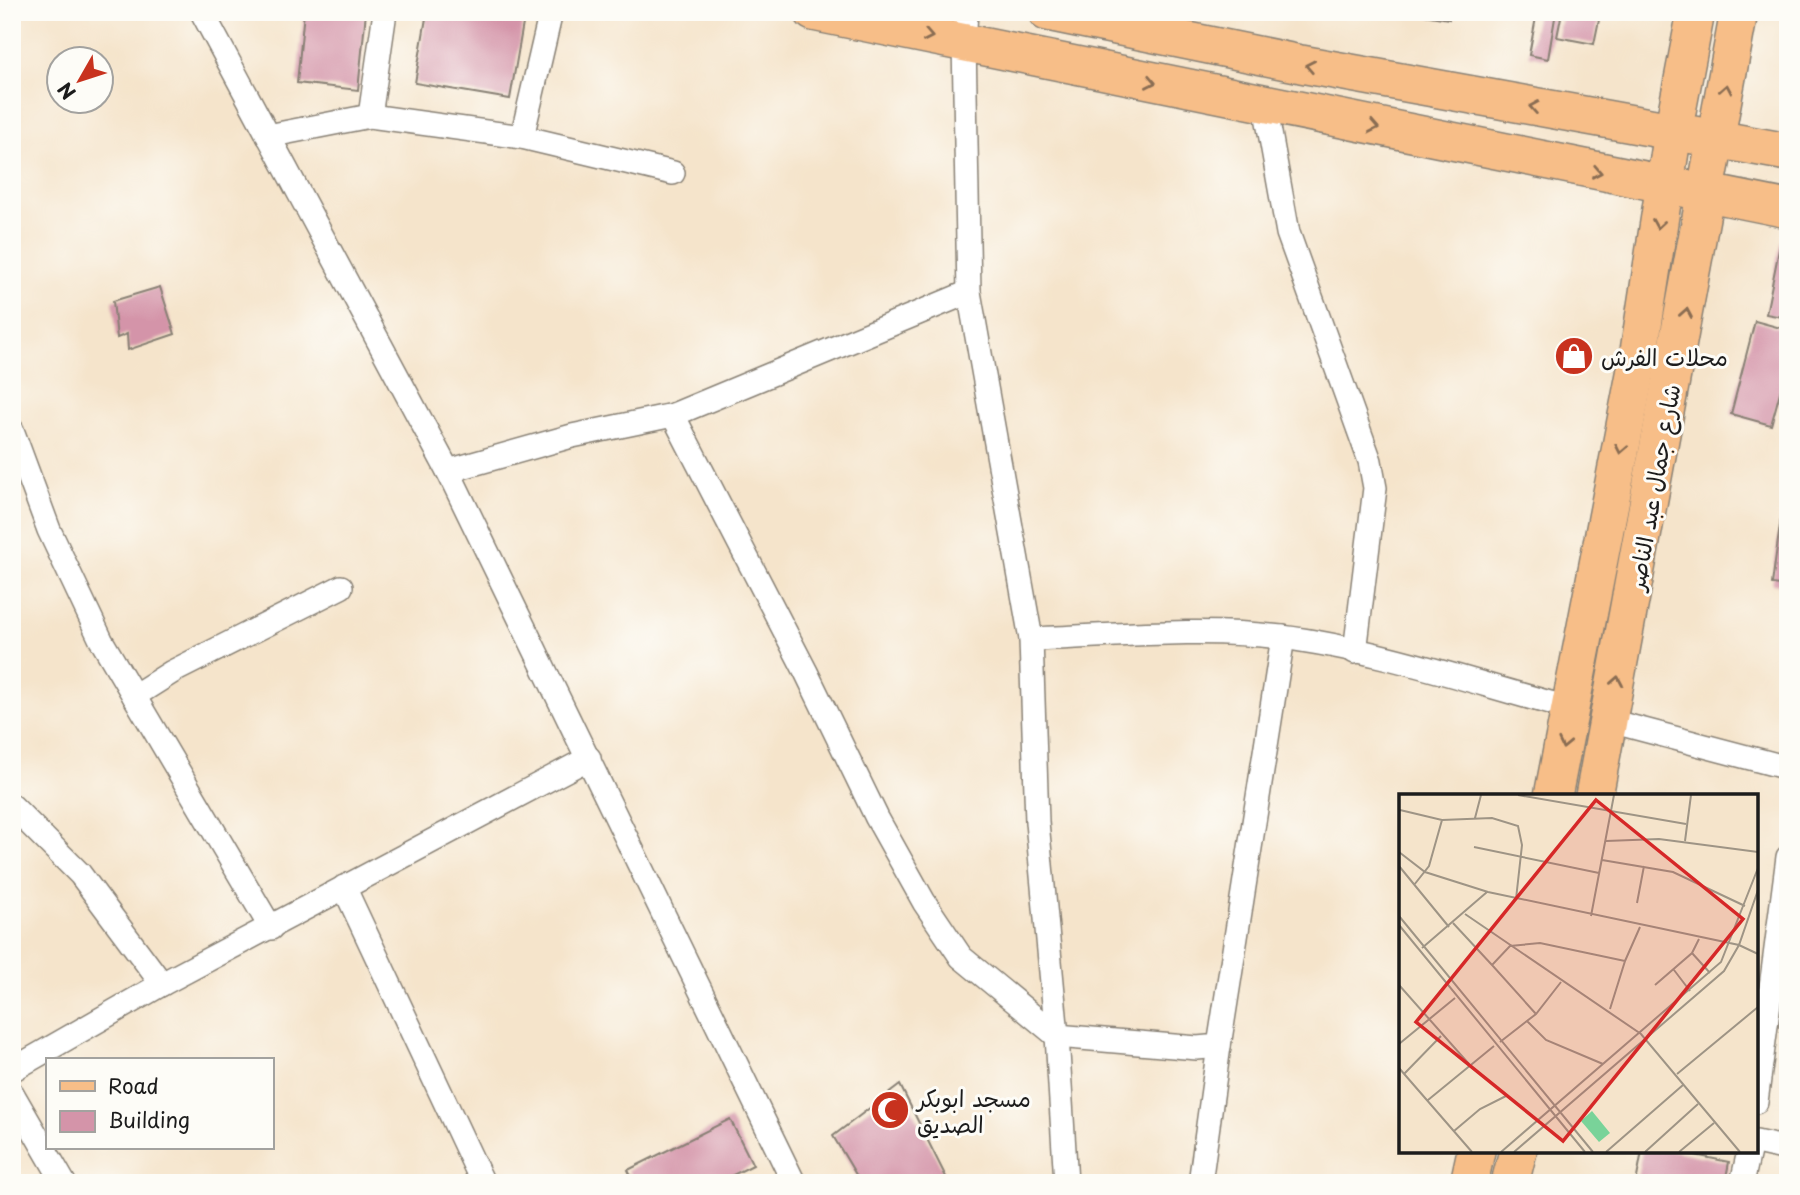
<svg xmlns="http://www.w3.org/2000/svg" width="1800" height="1195" font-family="'Playpen Sans','Playpen Sans Arabic',sans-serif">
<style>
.building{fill:#d494a9}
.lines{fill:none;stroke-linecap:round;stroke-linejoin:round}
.street-casing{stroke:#888074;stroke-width:26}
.primary-casing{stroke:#888074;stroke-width:40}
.street{stroke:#fff;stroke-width:23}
.primary{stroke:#f7be88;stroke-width:37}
.oneway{stroke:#8a6d52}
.labels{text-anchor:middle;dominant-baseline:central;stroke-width:6;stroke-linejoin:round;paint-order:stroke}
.poi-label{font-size:23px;fill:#1c1c1c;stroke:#fdfcf7;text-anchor:start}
.street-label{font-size:23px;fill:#1c1c1c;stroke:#fdfcf7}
.inset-road{fill:none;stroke:#9e9485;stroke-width:2}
.view{fill:#d62828;fill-opacity:0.15;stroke:#d62828;stroke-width:3.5}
.inset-edge{fill:none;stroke:#1c1c1c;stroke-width:3.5}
</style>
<rect width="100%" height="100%" fill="#fdfcf7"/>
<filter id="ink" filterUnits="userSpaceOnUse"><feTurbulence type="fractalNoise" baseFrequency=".0143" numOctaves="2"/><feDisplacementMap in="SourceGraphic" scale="14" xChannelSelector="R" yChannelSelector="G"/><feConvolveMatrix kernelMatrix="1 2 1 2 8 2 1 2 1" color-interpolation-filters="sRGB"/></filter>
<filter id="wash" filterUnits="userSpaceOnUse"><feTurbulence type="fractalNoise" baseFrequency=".00686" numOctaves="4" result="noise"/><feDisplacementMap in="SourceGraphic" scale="28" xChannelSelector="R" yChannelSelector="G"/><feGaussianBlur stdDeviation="1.57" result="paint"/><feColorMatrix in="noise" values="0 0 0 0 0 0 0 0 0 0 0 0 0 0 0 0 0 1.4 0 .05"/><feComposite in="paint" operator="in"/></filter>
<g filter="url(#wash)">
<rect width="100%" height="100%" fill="#f5e4cb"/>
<g id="blocks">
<g class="building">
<path d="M304 12H366L358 90 297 83Z"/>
<path d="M427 12H525L510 99 415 83Z"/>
<path d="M1406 12H1450L1449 19Z"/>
<path d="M1537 12H1556L1548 59 1529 55Z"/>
<path d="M1562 12 1600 15 1594 44 1557 37Z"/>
<path d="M1781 240 1788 242V318L1766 314Z"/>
<path d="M160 287 175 334 128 350 127 334 117 338 113 301Z"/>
<path d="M1755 321 1788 330V363L1771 425 1731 414Z"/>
<path d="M1785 489 1788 490V586L1772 584Z"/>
<path d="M900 1085 949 1183H861L833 1136Z"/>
<path d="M730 1119 753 1165 717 1183H634L628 1170Z"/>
<path d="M1642 1151H1675L1729 1162 1725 1183H1636Z"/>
</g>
</g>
</g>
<g filter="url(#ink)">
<use href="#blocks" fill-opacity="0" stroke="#888074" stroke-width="2"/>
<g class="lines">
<g class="street-casing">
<g id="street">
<path d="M202 12 448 471 794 1183"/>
<path d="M966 12 964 43 969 292 1031 639 1037 822 1057 1036 1066 1183"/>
<path d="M1265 105 1288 233 1370 461 1375 488 1355 652"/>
<path d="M370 116 385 12"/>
<path d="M268 136 370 116 522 137 673 173"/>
<path d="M522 137 551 12"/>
<path d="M969 292 673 415 806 672 877 818 924 902 961 957 1057 1036 1197 1048 1219 1046 1283 637"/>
<path d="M12 430 49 530 101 640 271 928"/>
<path d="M448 471 572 436 673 415"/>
<path d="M1031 639C1114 636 1199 627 1281 637 1377 649 1478 684 1572 709"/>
<path d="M134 696 172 672 341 587"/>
<path d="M1610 721 1788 768"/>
<path d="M12 806 80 874 162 984"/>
<path d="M344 887 483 1183"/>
<path d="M12 1070 162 984 589 758"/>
<path d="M12 1093 64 1183"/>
<path d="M1756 1102 1788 857"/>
<path d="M1756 1142 1788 1149"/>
<path d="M1200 1183 1219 1046"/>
<path d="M1742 1183 1749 1151"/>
</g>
</g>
<g class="primary-casing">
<g id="primary">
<path d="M813 12 1788 209"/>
<path d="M1047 12 1301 64 1788 152"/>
<path d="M1553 796 1637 364 1673 132 1696 12"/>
<path d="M1594 796 1739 12"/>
<path d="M1469 1183 1476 1151"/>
<path d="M1510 1183 1518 1151"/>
</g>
</g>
<use href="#street" class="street"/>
<use href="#primary" class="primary"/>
</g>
<defs><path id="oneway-chevron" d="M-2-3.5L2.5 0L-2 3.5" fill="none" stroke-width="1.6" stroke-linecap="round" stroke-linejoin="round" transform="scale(1.75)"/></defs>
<g class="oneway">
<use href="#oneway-chevron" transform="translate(928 36) rotate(11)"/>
<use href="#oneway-chevron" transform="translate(1310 66) rotate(-169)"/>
<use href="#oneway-chevron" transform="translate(1151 82) rotate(11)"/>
<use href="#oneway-chevron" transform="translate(1726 89) rotate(-80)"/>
<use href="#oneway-chevron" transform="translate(1534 107) rotate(-170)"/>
<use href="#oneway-chevron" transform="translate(1374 127) rotate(11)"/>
<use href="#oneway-chevron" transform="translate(1597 172) rotate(11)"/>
<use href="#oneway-chevron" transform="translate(1658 224) rotate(99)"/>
<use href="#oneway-chevron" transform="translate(1686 313) rotate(-80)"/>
<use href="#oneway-chevron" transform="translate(1621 449) rotate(101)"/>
<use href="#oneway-chevron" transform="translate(1617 681) rotate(-80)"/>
<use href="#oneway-chevron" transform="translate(1564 744) rotate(102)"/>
</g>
</g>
<defs>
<g id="shop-disc" transform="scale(2.0125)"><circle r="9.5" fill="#c8321e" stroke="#fdfcf7"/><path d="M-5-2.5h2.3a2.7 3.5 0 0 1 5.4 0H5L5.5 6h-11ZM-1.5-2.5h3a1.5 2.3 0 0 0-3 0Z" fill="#fff"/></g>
<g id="mosque-disc" transform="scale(2.0125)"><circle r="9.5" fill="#c8321e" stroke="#fdfcf7"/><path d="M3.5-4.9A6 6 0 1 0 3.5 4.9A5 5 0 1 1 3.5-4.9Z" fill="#fff"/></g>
</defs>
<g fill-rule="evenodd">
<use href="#shop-disc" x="1574" y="356"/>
<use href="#mosque-disc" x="890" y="1110"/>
</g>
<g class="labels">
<g class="poi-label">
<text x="1601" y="356">محلات الفرش</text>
<text x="917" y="1097">مسجد ابوبكر<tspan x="917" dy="26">الصديق</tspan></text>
</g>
<g class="street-label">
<text transform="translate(1653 487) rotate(-80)">شارع جمال عبد الناصر</text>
</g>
</g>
<g transform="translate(1399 794)">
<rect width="359" height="359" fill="#f5e4cb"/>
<path d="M193 317 211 339 200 348 182 327Z" fill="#79d399"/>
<path class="inset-road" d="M119 1 287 30M1 16 43 26 30 72 15 91M76 24 82 1M43 26 93 24 119 32 123 51 117 105M207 47 260 45 359 58M286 47 292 1M75 53 200 79M0 58 26 78 89 98 340 151 359 160M203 66 274 78 346 112M0 72 50 133M238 109 245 72M66 120 242 240 341 358M0 122 194 358M192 122 215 1M54 129 93 171M0 131 186 358M23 154 88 98M293 159 311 179M226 167 241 133M275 176 291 197M0 191 70 270M256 191 293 159 300 145M137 220 93 171 111 152 141 149 226 167 211 215M128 227 147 246 204 270M101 248 137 220 162 188M0 250 56 204M0 274 73 358M5 280 42 242M278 280 359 213M29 306 95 252M55 337 81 315 109 301M102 358 322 168 359 74M115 358 325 177 340 151 359 96M207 358 284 291M246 358 299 310M280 358 315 329"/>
<path class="view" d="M197 6 344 125 164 347 17 228Z"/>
<rect width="359" height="359" class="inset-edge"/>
</g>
<rect width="1800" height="1195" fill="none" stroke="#fdfcf7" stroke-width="42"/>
<rect x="46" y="1058" width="228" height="91" fill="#fdfcf7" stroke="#a3a29f" stroke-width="2"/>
<rect x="60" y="1081" width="35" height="10" fill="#f7be88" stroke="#a3a29f" stroke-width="2"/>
<text x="108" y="1094" font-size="21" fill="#1c1c1c">Road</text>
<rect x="60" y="1111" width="35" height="21" fill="#d494a9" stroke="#a3a29f" stroke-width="2"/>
<text x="108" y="1128" font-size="21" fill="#1c1c1c">Building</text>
<g transform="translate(80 80) rotate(231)"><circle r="33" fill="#fdfcf7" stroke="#a3a29f" stroke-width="2"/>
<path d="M0-5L12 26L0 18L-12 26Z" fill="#c8321e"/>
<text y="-10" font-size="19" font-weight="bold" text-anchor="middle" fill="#1c1c1c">N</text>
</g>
</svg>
